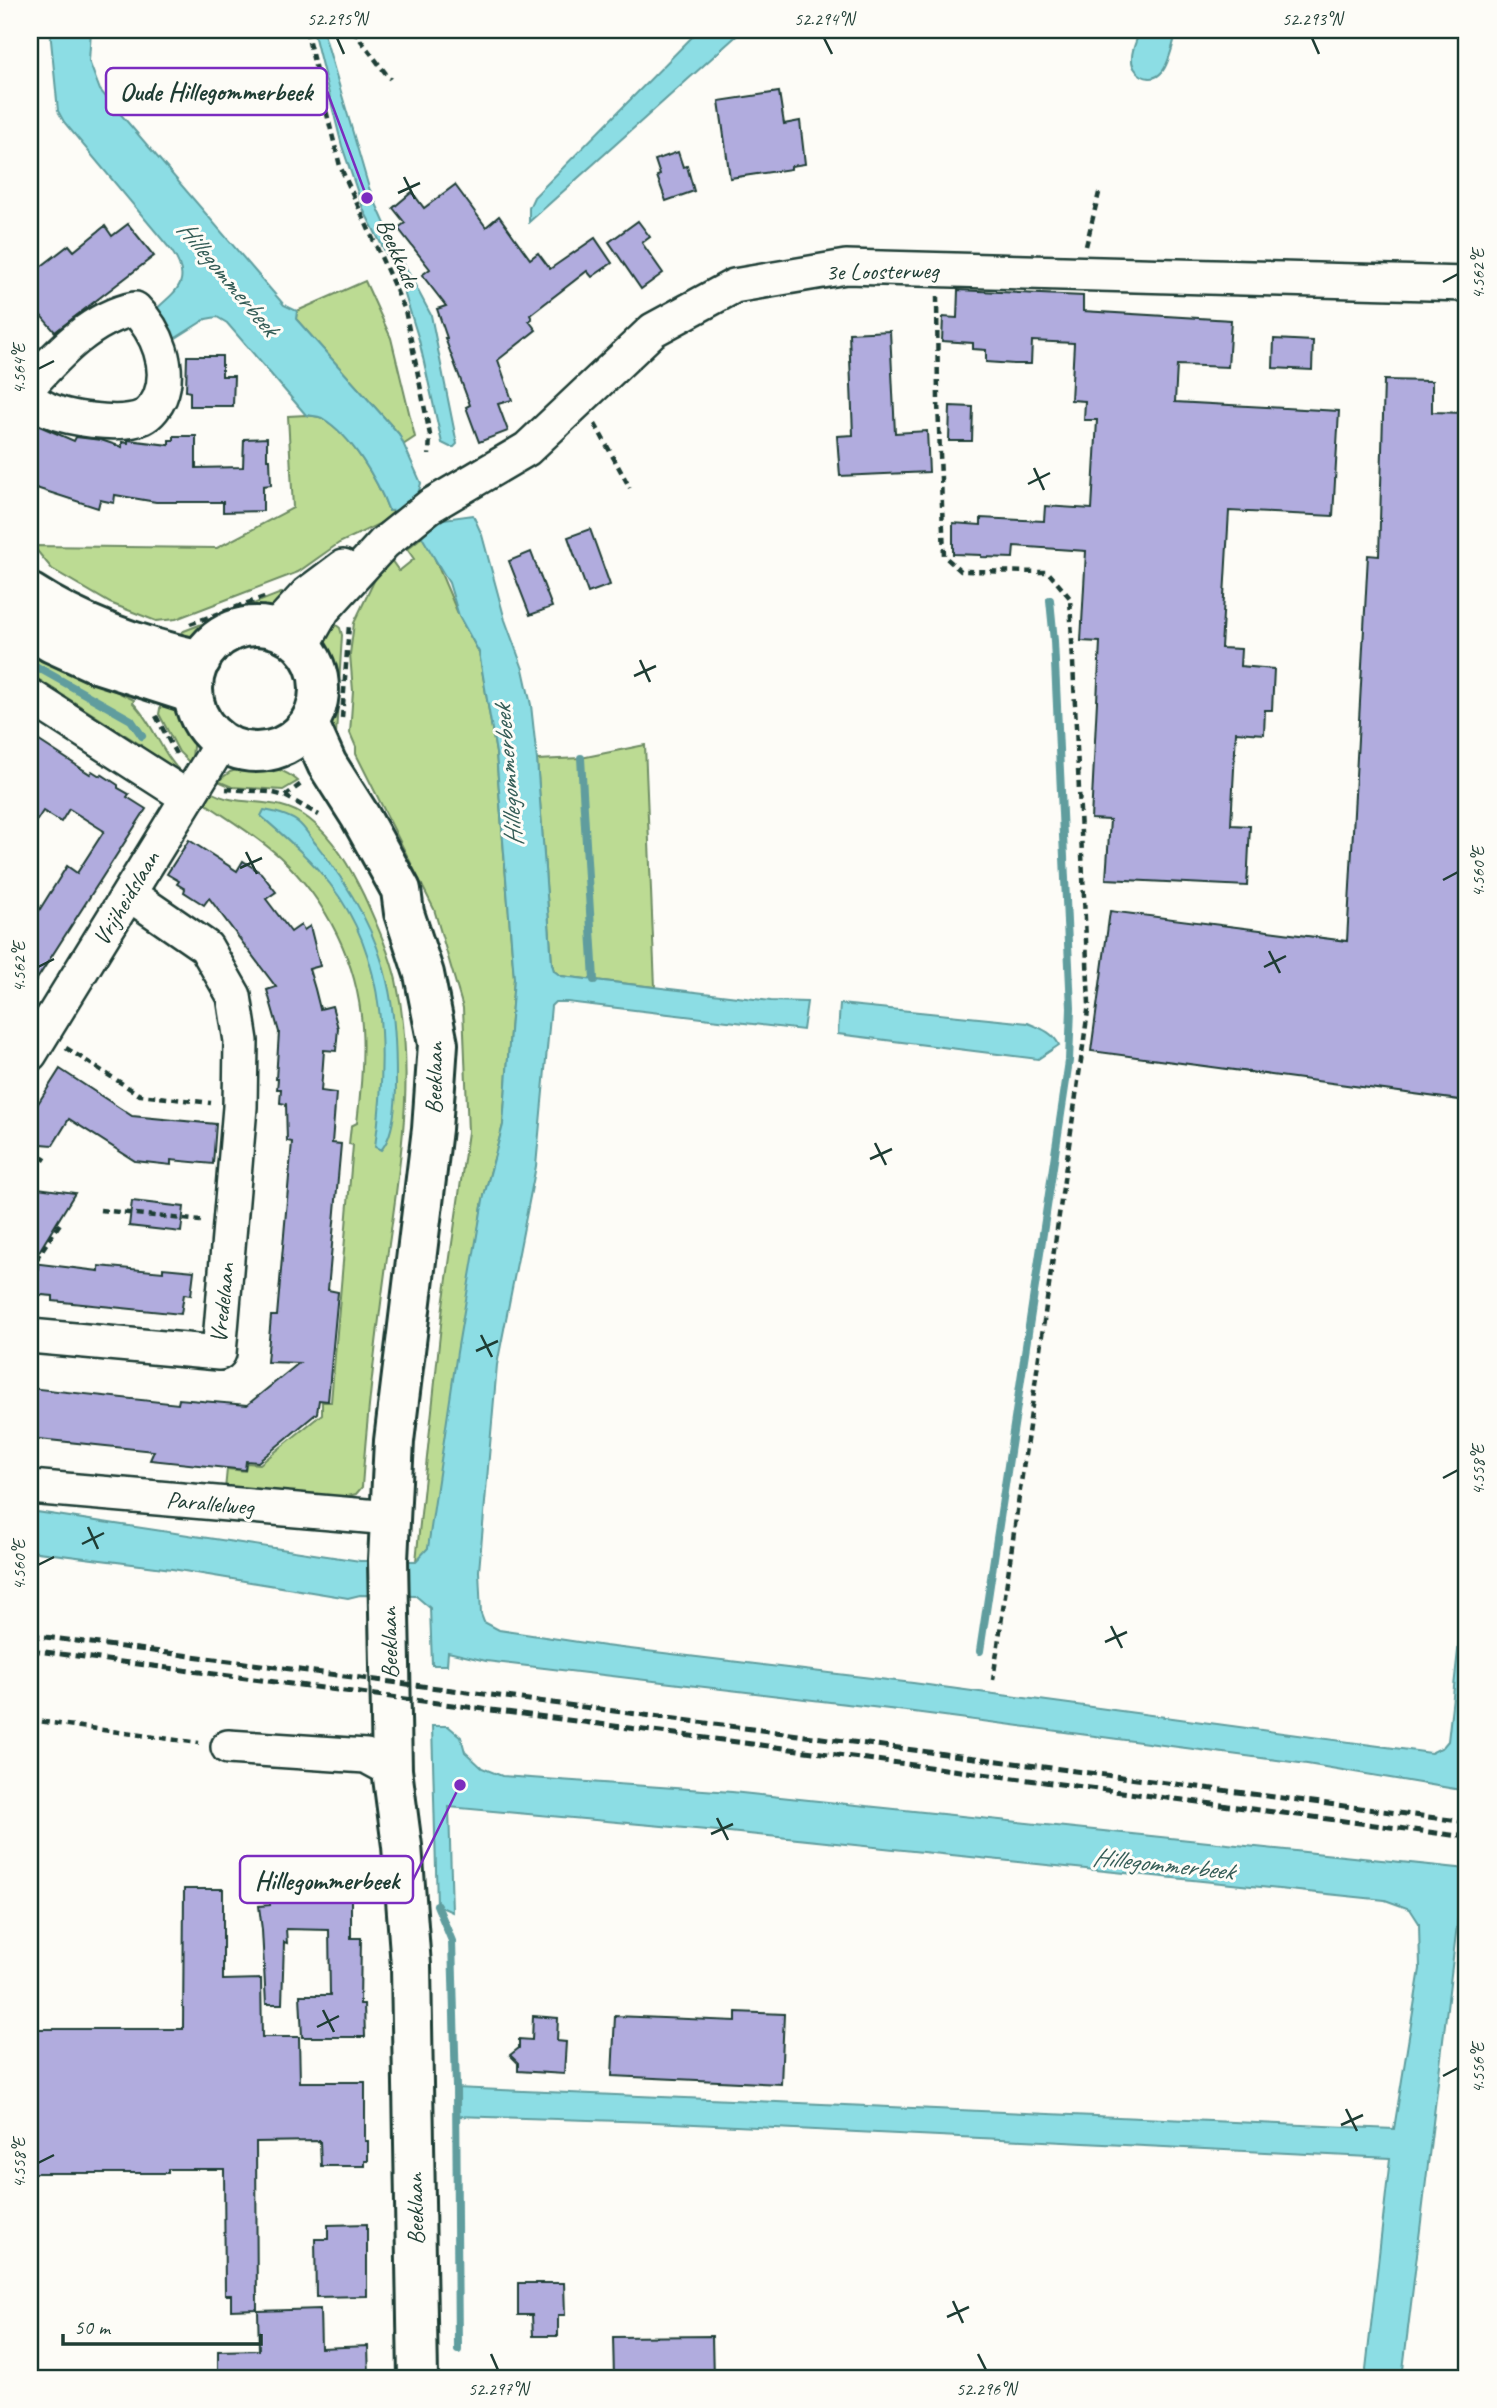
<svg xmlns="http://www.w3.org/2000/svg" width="1497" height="2408" font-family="Caveat,sans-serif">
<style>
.green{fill:#bcdb93;stroke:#6e8c64;stroke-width:2}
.water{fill:#8cdde4;stroke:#609d9e;stroke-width:2}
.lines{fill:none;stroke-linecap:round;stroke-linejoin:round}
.stream{stroke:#609d9e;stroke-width:8}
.building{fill:#b1acde;stroke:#1f3d34;stroke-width:2}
.minor-casing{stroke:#1f3d34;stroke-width:38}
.major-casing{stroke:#1f3d34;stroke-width:44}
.path{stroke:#1f3d34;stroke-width:4.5;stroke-dasharray:7 5;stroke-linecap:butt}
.minor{stroke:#fdfcf7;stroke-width:33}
.major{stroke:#fdfcf7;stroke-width:38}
.rail{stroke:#1f3d34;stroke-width:5;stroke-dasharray:10 5;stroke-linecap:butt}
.ticks{fill:none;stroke:#1f3d34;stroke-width:2.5}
.labels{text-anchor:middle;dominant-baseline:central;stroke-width:6;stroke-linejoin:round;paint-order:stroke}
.street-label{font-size:24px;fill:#1f3d34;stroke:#fdfcf7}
.water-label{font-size:26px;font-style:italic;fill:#355d57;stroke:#fdfcf7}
.leader{fill:none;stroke:#7b2cbf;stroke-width:2.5}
.callout-dot{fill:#7b2cbf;stroke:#fdfcf7;stroke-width:2.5}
.callout{fill:#fdfcf7;stroke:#7b2cbf;stroke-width:2.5}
.callout-label{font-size:26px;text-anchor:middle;font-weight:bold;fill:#1f3d34}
.neatline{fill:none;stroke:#1f3d34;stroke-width:2.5}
.ticks-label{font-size:18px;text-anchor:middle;fill:#1f3d34}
</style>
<rect width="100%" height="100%" fill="#fdfcf7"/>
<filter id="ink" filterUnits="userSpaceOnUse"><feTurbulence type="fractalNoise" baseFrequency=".0143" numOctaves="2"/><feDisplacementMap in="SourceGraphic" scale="14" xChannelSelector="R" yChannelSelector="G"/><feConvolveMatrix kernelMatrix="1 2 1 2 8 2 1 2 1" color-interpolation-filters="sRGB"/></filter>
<g filter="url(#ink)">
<g class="green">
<path d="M365 281 391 338 415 437 403 445 399 434 296 319 297 311Z"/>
<path d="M306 415C311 416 317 416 322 418 352 436 377 479 389 511L403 510 383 522 339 543 298 572 176 619 156 621 110 603 52 569 33 546 217 548 293 508 288 416Z"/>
<path d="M422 537 432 552 459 616 479 652 496 753 514 978 503 1125 483 1200 429 1548 416 1561 443 1306 468 1132 463 1008 434 909 356 754V747L350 733 353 691 350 654 354 623 376 577 389 557 399 571 414 559 407 549Z"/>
<path d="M281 593 288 595 272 613 230 621 195 640 179 635 184 631Z"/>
<path d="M330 620 340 628 342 635 336 735 338 745 324 728 329 687 323 646Z"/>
<path d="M30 649 134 700 133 703C154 724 161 754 183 774L180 776 137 753 141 745 30 674Z"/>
<path d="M163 693C185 711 200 734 190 763L179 752 159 714Z"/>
<path d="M645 745 655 987 561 976 554 971 552 964 537 760 581 758Z"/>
<path d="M251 765C269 765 284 769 298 781L283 790 232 787 218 781 230 772Z"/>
<path d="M209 791C241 810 274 793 309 819 334 838 351 869 364 896 376 923 389 951 396 980 417 1074 399 1171 386 1265 376 1339 367 1412 362 1487L356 1494 339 1498 225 1490 227 1469 245 1471 246 1463 260 1464 322 1414V1402H331L353 1145 349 1144 351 1126 357 1123C361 1091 364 1058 362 1027 358 963 327 901 280 857 257 836 228 819 202 801Z"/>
</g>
<g class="water">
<path d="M50 30H91L89 61 100 90 284 305 297 311 296 319 399 434 421 483 418 495 437 520 473 515 482 535 505 620 523 669 531 705 537 760 552 964 554 971 561 976 771 1001 807 1002 803 1030 567 1002H555L551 1006 536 1166 497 1365 479 1571 481 1614 484 1622 499 1630 605 1646 913 1683 1431 1753 1443 1747 1448 1741 1467 1569V1791L1307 1764 906 1711 486 1661 448 1652 447 1665H432L430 1608 416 1596 360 1595 348 1598 172 1569 30 1551V1511L360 1561H416L428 1548 457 1352 483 1200 503 1125 514 978 496 753 479 652 459 616 449 583 422 537 424 531 407 510 389 511C377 479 352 436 322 418 318 416 311 416 306 415L227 323 217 317 206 319 171 341 156 309C179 289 192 280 171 250L64 122 58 111Z"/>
<path d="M313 30H323L369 188 398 253 431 315 457 444 454 447H450L442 443 419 340 401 282 364 211 342 146Z"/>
<path d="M699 30H743L529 222V208L534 197Z"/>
<path d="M1140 30H1177C1173 43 1170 62 1162 72 1150 86 1130 73 1132 57 1132 48 1138 38 1140 30Z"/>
<path d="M264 810C275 812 290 815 299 823 305 828 310 837 316 844 348 884 376 930 387 981 395 1015 396 1048 396 1083 396 1101 394 1136 381 1150L375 1147C387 1058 389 959 330 884 310 858 285 837 261 816Z"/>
<path d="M840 1004 1028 1023C1040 1028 1053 1032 1059 1045L1038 1059 838 1034Z"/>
<path d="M432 1726H448L461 1737 465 1752 482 1768 502 1776 732 1792 1467 1869V1917H1458L1402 2378H1365L1390 2158 653 2122 456 2116V2088L1394 2129 1420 1969 1419 1923 1410 1909 1385 1900 729 1832 449 1807 452 1912 437 1905Z"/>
</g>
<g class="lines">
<g class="stream">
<path d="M30 663 131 720 142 736"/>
<path d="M581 758 594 980"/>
<path d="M980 1651 1069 1061 1071 1008 1054 641 1050 600"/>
<path d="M437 1905 452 1941 456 2088 458 2350"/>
</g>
</g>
<g class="building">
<path d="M779 92 784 124 800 121 805 164 791 166V169L730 178 719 101Z"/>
<path d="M678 152 683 167 687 166 694 191 666 201 657 176 660 175 655 160Z"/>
<path d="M455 185 486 227 499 216 530 259 538 253 550 269 595 238 612 263 592 277 587 271 530 315 532 319 529 321 536 330 498 360 512 400 498 404 508 431 479 442 466 407 470 405 445 338H447L437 309 446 306 422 275 430 269 398 228 405 223 393 208 412 192 424 208Z"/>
<path d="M638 221 650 237 642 243 663 273 641 289 609 242Z"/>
<path d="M128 224 154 256 55 332 30 303V275L69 245 74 251 105 226 112 236Z"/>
<path d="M958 290 1083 296V311L1231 320 1228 367 1177 365 1175 402 1339 411 1333 516 1229 511 1221 648 1241 649 1240 666 1274 669 1272 710H1265L1264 734 1236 732 1231 825 1250 826 1247 886 1106 879 1110 820 1091 819 1100 642 1081 641 1086 551 1014 546 1013 558 981 557V555L953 554V523L981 525V518L1044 521 1045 506 1092 509 1097 420H1084L1085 401 1071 400 1074 343 1032 341 1031 364H1014L986 362V350L973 349V343L942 341 943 317 957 318Z"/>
<path d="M890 331 895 433 927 431 929 472 840 476 837 436 853 435 849 333Z"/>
<path d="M1274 339 1313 341 1312 370 1273 368Z"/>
<path d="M187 356H222V376H234L233 406H190V392L186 391Z"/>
<path d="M1384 380 1432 381V412L1467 413V1101L1091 1051 1110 911 1347 941 1368 555 1379 556Z"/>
<path d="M950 406 973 407 972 441H949Z"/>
<path d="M30 422 74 441 76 437 101 440 122 447V442L128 443V440L169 445V440H174V436H196V468L243 467 244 439 267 438V459H270L271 485 263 486V511L223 512V502H156L115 495 114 503 100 500 98 508 30 486Z"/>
<path d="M590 529 610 585 588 593 568 537Z"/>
<path d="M531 552 552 607 530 615 509 561Z"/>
<path d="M30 735 90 774 92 771 100 776 101 774 118 785V788L129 794 127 797 146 809 30 990V925L67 866 77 873 104 831 69 809 61 822 43 811 30 831Z"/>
<path d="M189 840 237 871 243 861 261 873 276 892 266 899 291 932 301 925 304 930 310 926 320 966 309 969 315 989 320 1009 332 1006 338 1028 336 1051 324 1050 321 1091 336 1093 332 1143 341 1144 328 1290 338 1292 328 1401 319 1400 317 1413 258 1462 246 1461 245 1470 150 1460 154 1451 30 1438V1388L178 1404 179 1399 247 1405 299 1363 267 1362 271 1316H277L292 1142 287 1141 286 1104 280 1103 281 1089H277L278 1079H276L279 1032 267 990 276 987 209 898 204 905 184 892 185 889 177 884 179 881 167 874Z"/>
<path d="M60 1069 132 1116 216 1124 213 1164 171 1160V1165L135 1161 69 1119 53 1145 30 1143V1116Z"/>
<path d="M30 1187 75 1193 32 1263 99 1271V1266L163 1272V1268L194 1271 191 1295 184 1294 181 1314 53 1301V1296L30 1294Z"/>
<path d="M132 1201 184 1207 181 1232 129 1226Z"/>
<path d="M184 1889H223V1980L261 1979 262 2037H299L300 2082H365V2141H368V2161H365V2166H321L320 2141 256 2142 257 2309 231 2310V2295H225L224 2169H168V2173H30V2029H183Z"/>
<path d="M351 1889V1938H361L360 2004H364L365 2037H302L300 1995H330L329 1930 286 1929 287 1943 284 1942 282 2004H266L262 1930 259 1906 270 1905V1890Z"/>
<path d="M736 2012 784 2014 781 2084 612 2076 615 2016 736 2021Z"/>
<path d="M533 2016 558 2018 557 2041 566 2042 564 2074 518 2071V2063L510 2055 519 2048V2039L532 2040Z"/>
<path d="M367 2224V2296L316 2297 315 2239H328V2225Z"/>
<path d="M518 2283H564L565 2315H558V2336H533L532 2315H518Z"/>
<path d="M320 2309 321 2348 368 2346 369 2378H218V2351L259 2350 258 2311Z"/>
<path d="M712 2336 713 2378H614L613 2337Z"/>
</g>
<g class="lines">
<g class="minor-casing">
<g id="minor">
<path d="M30 385C58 354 92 317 135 309 157 331 172 367 160 397 157 404 150 414 143 417 121 427 64 419 43 407 38 405 34 401 30 398"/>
<path d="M274 630 307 594 343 567"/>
<path d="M302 647 323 610 384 543 430 506 527 449 653 330 734 286 846 267 1467 284"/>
<path d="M30 696 187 797"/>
<path d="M30 1054 222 742"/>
<path d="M30 1336 219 1353 240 1107 241 1041 234 996 206 947 129 894"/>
<path d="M30 1487 390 1518"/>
<path d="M228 1747 366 1756 392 1770"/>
</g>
</g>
<g class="major-casing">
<g id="major">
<path d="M30 593C82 627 140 647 201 660"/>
<circle cx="256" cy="689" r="63"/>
<path d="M30 630 52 643 96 663 193 694"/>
<path d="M309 724 327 764 360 816 401 890 404 913 424 974 438 1044 432 1129 394 1441 388 1560 392 1770 402 1846 411 1966 418 2378"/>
</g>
</g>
<g class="path">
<path d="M306 30 340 166 405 310 430 435 429 455"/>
<path d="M353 30 390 79"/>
<path d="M1086 246 1099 193"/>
<path d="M937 296 938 402 944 556 961 571 1048 572 1070 598 1089 1004 993 1680"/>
<path d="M595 424 630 488"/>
<path d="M190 624 264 597"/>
<path d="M156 716 176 754"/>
<path d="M342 718 349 625"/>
<path d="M226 789 270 792 285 796 319 815"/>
<path d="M285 796 301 784"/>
<path d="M66 1048 140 1095 211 1103"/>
<path d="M30 1150 49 1162"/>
<path d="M100 1210 201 1221"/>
<path d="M33 1308 38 1256 61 1222"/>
<path d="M30 1720 199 1743"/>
</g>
<use href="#minor" class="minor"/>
<use href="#major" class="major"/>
<g class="rail">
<path d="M30 1635 1467 1822"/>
<path d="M30 1650 1467 1837"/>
</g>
</g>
</g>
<path class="ticks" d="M337 38 344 54M824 38 832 54M1312 38 1319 54M404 177 415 199M398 193 420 183M1443 282 1458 274M38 369 54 361M1034 468 1044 490M1028 484 1050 473M640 660 650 682M634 676 656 666M246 852 257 874M240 868 262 858M1443 880 1458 872M1269 951 1280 973M38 967 54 959M1264 967 1286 956M875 1143 886 1165M870 1159 892 1149M481 1335 492 1357M476 1351 498 1341M1443 1478 1458 1470M88 1527 98 1549M82 1544 104 1533M38 1565 54 1557M1111 1626 1122 1648M1105 1642 1127 1632M717 1818 728 1840M711 1834 733 1824M323 2010 334 2032M317 2027 339 2016M1443 2076 1458 2068M1346 2109 1357 2131M1341 2125 1363 2115M38 2163 54 2155M953 2301 963 2323M947 2317 969 2307M491 2354 498 2370M978 2354 986 2370"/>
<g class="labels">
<g class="street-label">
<text transform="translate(398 253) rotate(66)">Beekkade</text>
<text transform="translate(882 271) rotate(-1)">3e Loosterweg</text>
<text transform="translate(126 898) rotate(-59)">Vrijheidslaan</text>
<text transform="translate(434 1078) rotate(-89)">Beeklaan</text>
<text transform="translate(222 1303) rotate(-84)">Vredelaan</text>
<text transform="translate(210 1503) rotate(5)">Parallelweg</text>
<text transform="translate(389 1643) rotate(-91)">Beeklaan</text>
<text transform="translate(415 2209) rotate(-91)">Beeklaan</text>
</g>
<g class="water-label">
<text transform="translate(228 278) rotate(50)">Hillegommerbeek</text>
<text transform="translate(508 776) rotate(-95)">Hillegommerbeek</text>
<text transform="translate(1163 1864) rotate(6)">Hillegommerbeek</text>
</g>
</g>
<path class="leader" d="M367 198L327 91M460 1785L413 1880"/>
<g class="callout-dot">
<circle cx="367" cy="198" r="7"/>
<circle cx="460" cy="1785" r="7"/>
</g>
<g class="callout">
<rect x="106" y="68" width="221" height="47" rx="7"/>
<rect x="240" y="1856" width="173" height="47" rx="7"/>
</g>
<g class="callout-label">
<text x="216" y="100">Oude Hillegommerbeek</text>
<text x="327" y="1889">Hillegommerbeek</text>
</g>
<rect width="1497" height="2408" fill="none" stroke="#fdfcf7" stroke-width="77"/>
<path d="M63 2334v10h198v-10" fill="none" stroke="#1f3d34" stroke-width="3.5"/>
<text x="74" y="2334" font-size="21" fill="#1f3d34" stroke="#fdfcf7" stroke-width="5" paint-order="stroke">50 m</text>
<rect x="38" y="38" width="1420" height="2332" class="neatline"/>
<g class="ticks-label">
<text x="337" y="25">52.295°N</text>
<text x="824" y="25">52.294°N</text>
<text x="1312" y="25">52.293°N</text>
<text transform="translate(1478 274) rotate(-90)" y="6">4.562°E</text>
<text transform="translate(19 369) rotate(-90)" y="6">4.564°E</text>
<text transform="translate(1478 872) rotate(-90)" y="6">4.560°E</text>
<text transform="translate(19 967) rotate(-90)" y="6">4.562°E</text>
<text transform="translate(1478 1470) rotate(-90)" y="6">4.558°E</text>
<text transform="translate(19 1565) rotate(-90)" y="6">4.560°E</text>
<text transform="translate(1478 2068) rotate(-90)" y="6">4.556°E</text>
<text transform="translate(19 2163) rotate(-90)" y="6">4.558°E</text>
<text x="498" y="2395">52.297°N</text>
<text x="986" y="2395">52.296°N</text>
</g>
</svg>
